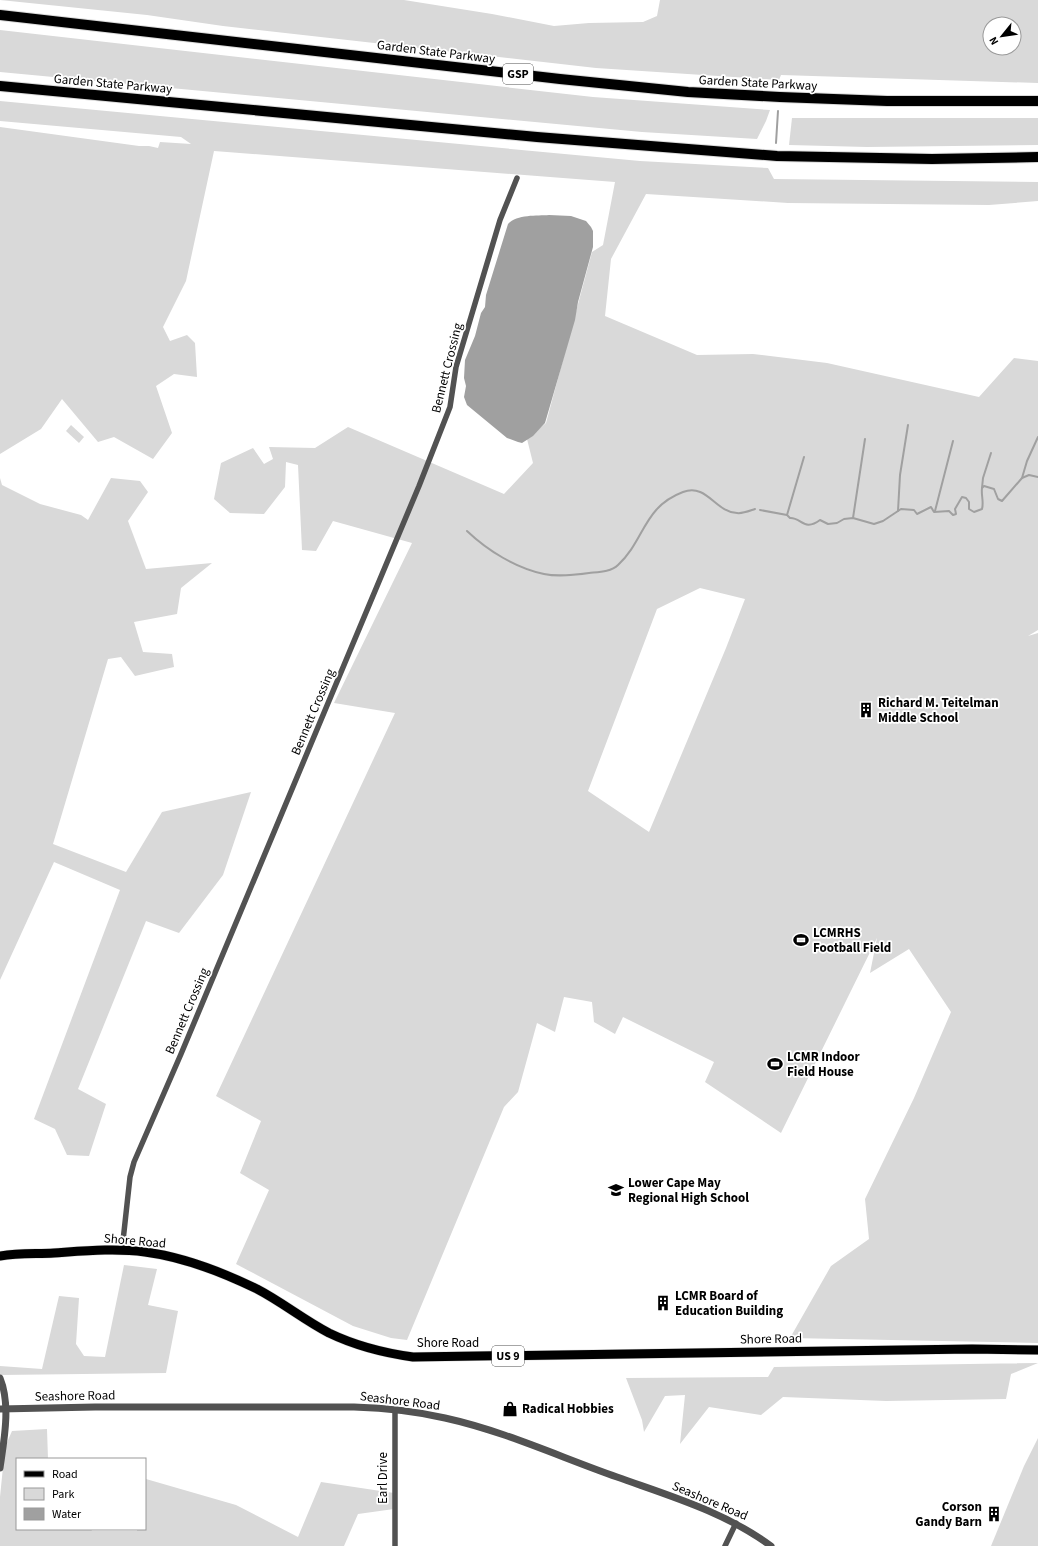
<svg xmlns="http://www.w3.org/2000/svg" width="1038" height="1546" font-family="'Source Sans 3',sans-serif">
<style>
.green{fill:#d9d9d9;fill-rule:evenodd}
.water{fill:#a0a0a0}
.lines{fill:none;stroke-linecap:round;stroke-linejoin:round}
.stream{stroke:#a0a0a0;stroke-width:2}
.primary-casing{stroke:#dbdbdb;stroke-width:10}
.motorway-casing{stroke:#dbdbdb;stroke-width:12}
.minor{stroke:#525252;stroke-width:5.5}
.tertiary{stroke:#525252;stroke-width:7}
.primary{stroke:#000;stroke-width:9}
.motorway{stroke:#000;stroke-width:10}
.labels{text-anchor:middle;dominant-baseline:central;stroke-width:3.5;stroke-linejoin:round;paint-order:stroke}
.shield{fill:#fff;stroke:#4c4c4c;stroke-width:1}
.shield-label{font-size:12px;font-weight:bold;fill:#000}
.street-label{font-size:13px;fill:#000;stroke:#fff}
.poi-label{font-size:13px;font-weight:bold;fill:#000;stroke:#fff;text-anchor:start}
</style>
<rect width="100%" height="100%" fill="#fff"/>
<g class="green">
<path d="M0 0H404L492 14 554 26 589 23 643 22 657 16 660 0H1038V83L781 75 779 80 596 68 223 26 147 15ZM990 24H1014V48H990Z"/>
<path d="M0 30 593 97 770 110 766 121 757 139 642 132 0 72Z"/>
<path d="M0 101 640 161 768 168 774 179 1038 182V201L989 205 788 203 646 194 611 259 605 316 697 355 753 354 827 363 979 397 1014 358 1038 361V630L1028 636 1038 633V1343L790 1338 831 1266 869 1239 865 1199 914 1098 951 1012 909 949 870 973 877 938 781 1133 705 1082 714 1062 623 1017 615 1034 594 1022 592 1002 564 997 555 1032 537 1023 518 1092 504 1107 407 1340 391 1338 353 1326 236 1264 269 1190 240 1173 261 1121 216 1096 395 713 334 703 412 543 333 521 316 551 302 550 298 465 286 462 285 487 264 514 230 513 214 499 221 463 253 448 264 464 273 459 269 447 315 448 348 427 504 494 533 463 527 439 546 423 592 252 603 245 615 182 214 151 186 281 163 327 170 341 187 335 195 343 197 377 174 374 156 386 172 433 153 459 114 437 98 442 62 399 41 429 0 454V127L139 146H149L158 148 160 142 191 144 181 137 0 121ZM700 588 745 599 726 648 649 832 588 791 657 609Z"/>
<path d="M792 118H1038V145L867 147 789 145Z"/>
<path d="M71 425 84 437 79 443 66 431Z"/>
<path d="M0 478 2 485 40 504 81 515 88 520 111 478 140 481 148 492 128 521 146 569 212 563 181 588 177 614 134 622 143 652 172 654 174 667 135 676 121 657 108 659 53 844 126 872 162 812 251 792 223 875 179 933 146 921 78 1089 106 1104 89 1156 67 1155 55 1129 34 1119 120 890 54 862 0 980Z"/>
<path d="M124 1265 157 1269 148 1305 178 1311 166 1373 0 1375V1366L42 1369 59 1296 79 1298 76 1344 84 1356 105 1357Z"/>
<path d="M1038 1363 1011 1374 1006 1399 886 1401 783 1397 761 1415 709 1407 680 1444 685 1395 665 1396 644 1432 642 1420 626 1378 768 1377 774 1367Z"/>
<path d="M47 1429 48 1459H17V1529H91L92 1531H137V1529H145L146 1479 236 1505 298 1537 321 1482 394 1493V1509L358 1514 344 1546H0V1497L5 1447 12 1431Z"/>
<path d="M1038 1438V1546H991L1024 1466Z"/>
</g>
<path class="water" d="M549 215 571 216 586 221 591 227 593 231V247L578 302 575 320 545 423 533 436 522 443 518 442 507 438 467 405 464 397 466 386 464 378 465 360 475 336 481 313 485 307 486 295 508 224C517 214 537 216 549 215Z"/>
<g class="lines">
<g class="stream">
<path d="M776 143 778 111"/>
<path d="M1022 478 1027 461 1038 437"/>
<path d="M982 488 983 478 991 453"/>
<path d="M760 510 787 515 790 518C801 517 804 532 820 520L828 524 837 523 844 519 853 518 874 524 883 521 901 509 914 510 917 514 931 507 934 512 949 511 953 515 956 514 955 509 962 497 966 498 969 502V509L974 512 982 509C984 502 981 495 982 488L984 486 994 489 998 499 1002 501 1022 478 1029 475 1038 477"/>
<path d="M898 511 900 475 908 425"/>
<path d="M935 511 953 441"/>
<path d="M787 515 804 457"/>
<path d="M853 518 865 439"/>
<path d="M467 531C488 551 516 568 544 574 558 577 574 575 589 573 598 572 611 572 618 565 645 540 643 507 683 492 707 483 715 512 737 513 742 514 749 511 755 509"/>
</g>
<g class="primary-casing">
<path id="primary" d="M0 1256C18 1253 36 1254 54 1253 84 1251 115 1248 145 1252 184 1257 222 1272 257 1289 282 1302 304 1320 329 1333 356 1346 384 1353 413 1357L972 1349 1038 1350"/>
</g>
<g class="motorway-casing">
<g id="motorway">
<path d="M0 15 560 79 688 92 780 97 887 101H1038"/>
<path d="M0 86 537 137 777 156 932 159 1038 157"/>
</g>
</g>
<g class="minor">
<path d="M122 1250 130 1177 134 1162 181 1054 419 486 450 407 456 367 500 220 517 178"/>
<path d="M395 1546V1410"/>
<path d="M725 1546 736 1523"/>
</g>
<g class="tertiary">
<path d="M0 1378C11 1405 4 1440 0 1468"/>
<path d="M0 1409 95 1407H354C385 1408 415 1411 445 1418 504 1431 560 1457 617 1477 670 1496 725 1512 771 1546"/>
</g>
<use href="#primary" class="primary"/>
<use href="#motorway" class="motorway"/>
</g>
<defs>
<g id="building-bare" transform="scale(1.2)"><path d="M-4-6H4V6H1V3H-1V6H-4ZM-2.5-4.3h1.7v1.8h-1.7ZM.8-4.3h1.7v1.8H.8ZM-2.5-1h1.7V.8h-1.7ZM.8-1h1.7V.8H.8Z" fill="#000" stroke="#fff" stroke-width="2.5" paint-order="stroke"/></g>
<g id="stadium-bare" transform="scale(1.2)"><path d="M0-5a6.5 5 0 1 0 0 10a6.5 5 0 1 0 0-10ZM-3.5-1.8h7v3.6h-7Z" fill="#000" stroke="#fff" stroke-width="2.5" paint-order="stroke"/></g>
<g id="school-bare" transform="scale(1.2)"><path d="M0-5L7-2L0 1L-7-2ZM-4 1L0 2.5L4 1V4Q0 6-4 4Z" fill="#000" stroke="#fff" stroke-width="2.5" paint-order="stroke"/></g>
<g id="shop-bare" transform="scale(1.2)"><path d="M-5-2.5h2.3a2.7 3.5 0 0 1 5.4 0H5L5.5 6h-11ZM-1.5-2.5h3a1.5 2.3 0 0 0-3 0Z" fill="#000" stroke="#fff" stroke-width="2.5" paint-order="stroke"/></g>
</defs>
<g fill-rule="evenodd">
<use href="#building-bare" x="866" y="710"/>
<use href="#stadium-bare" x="801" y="940"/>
<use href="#stadium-bare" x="775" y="1064"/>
<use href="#school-bare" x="616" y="1190"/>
<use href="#building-bare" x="663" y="1303"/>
<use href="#shop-bare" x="510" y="1409"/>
<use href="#building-bare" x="994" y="1514"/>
</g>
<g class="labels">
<g class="shield">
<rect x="503" y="64" width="30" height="20" rx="3"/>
<rect x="492" y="1346" width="32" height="20" rx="3"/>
</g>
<g class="shield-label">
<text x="518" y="74">GSP</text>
<text x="508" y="1356">US 9</text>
</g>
<g class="street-label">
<text transform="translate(436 52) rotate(7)">Garden State Parkway</text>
<text transform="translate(758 83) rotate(3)">Garden State Parkway</text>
<text transform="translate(113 84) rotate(5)">Garden State Parkway</text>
<text transform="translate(447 368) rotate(-76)">Bennett Crossing</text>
<text transform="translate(313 712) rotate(-67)">Bennett Crossing</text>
<text transform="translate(187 1011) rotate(-67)">Bennett Crossing</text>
<text transform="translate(135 1241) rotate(5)">Shore Road</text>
<text transform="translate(771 1339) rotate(-1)">Shore Road</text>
<text x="448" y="1343">Shore Road</text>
<text transform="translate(75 1396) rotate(-1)">Seashore Road</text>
<text transform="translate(400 1401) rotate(7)">Seashore Road</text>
<text transform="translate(383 1478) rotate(-90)">Earl Drive</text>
<text transform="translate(710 1501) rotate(23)">Seashore Road</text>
</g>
<g class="poi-label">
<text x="878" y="703">Richard M. Teitelman<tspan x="878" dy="15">Middle School</tspan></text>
<text x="813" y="933">LCMRHS<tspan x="813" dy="15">Football Field</tspan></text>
<text x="787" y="1057">LCMR Indoor<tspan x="787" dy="15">Field House</tspan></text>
<text x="628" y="1183">Lower Cape May<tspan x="628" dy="15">Regional High School</tspan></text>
<text x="675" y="1296">LCMR Board of<tspan x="675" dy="15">Education Building</tspan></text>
<text x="522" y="1409">Radical Hobbies</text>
<text x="982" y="1507" text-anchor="end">Corson<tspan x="982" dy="15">Gandy Barn</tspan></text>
</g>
</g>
<rect x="16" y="1458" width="130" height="72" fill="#ffffff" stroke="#999999"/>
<rect x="24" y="1471" width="20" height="6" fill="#000000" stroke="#999999"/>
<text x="52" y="1478" font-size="12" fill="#000000">Road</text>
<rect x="24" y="1488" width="20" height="12" fill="#d9d9d9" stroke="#999999"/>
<text x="52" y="1498" font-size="12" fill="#000000">Park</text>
<rect x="24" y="1508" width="20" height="12" fill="#a0a0a0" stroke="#999999"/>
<text x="52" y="1518" font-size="12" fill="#000000">Water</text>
<g transform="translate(1002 36) rotate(240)"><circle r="19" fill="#ffffff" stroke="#999999"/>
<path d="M0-3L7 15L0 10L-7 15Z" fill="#000000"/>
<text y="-6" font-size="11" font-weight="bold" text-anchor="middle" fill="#000000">N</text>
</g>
</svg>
